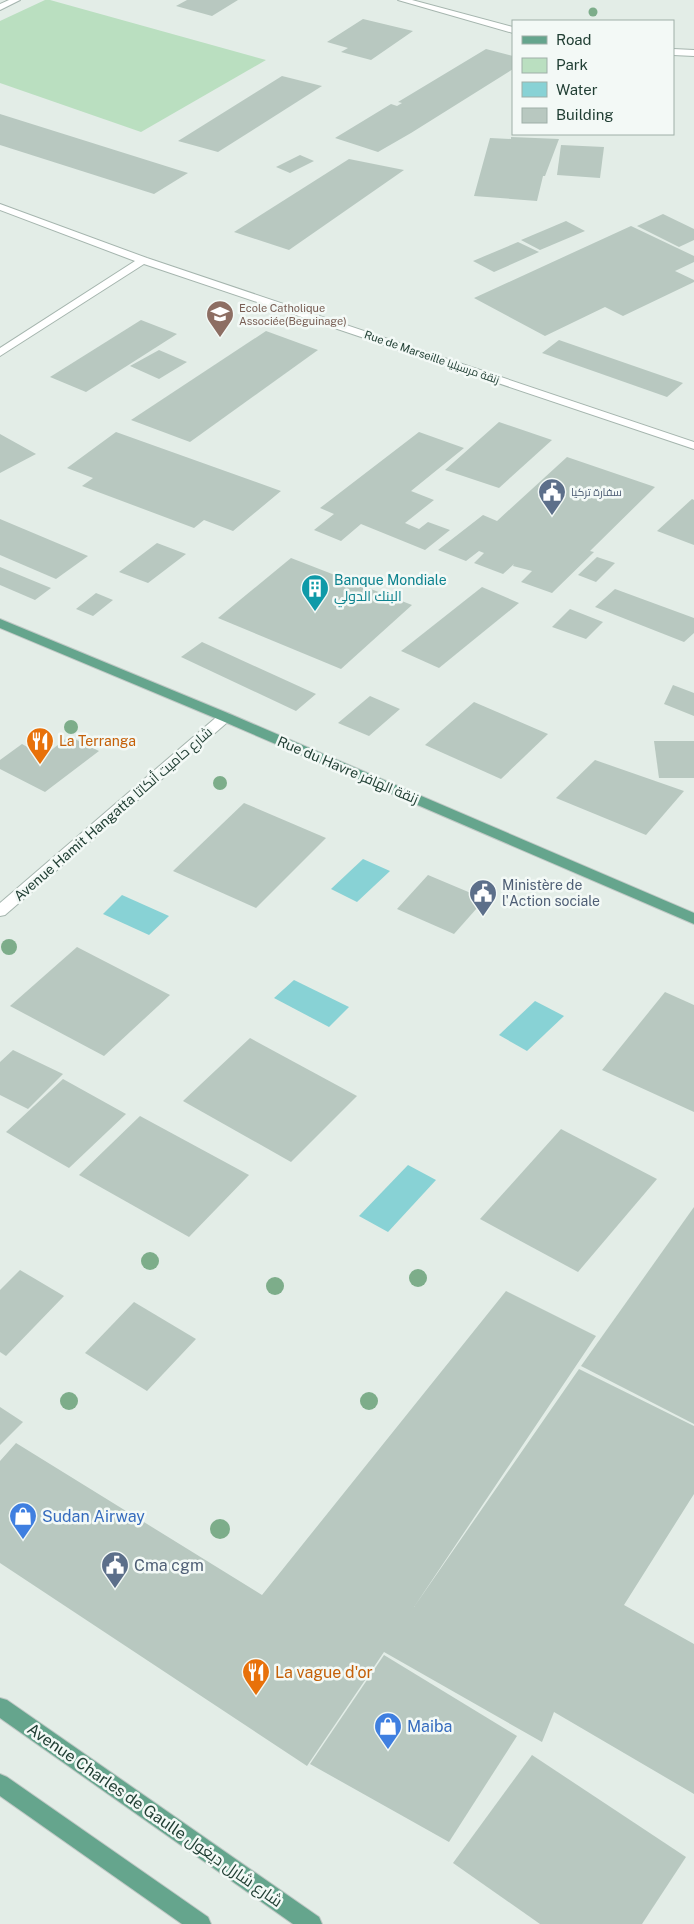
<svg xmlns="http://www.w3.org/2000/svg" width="694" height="1924" font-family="'Public Sans',Cairo,sans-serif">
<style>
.green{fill:#badfc0}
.water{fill:#88d2d5}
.building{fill:#b8c8c0}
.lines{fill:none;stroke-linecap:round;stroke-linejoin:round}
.minor-casing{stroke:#a5b5ae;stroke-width:2}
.major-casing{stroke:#c1c9c6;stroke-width:2}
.minor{fill:#fff;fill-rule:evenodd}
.major{fill:#65a58d;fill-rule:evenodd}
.tree{fill:#7dad8a}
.labels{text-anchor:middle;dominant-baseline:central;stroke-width:5;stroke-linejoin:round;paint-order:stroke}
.far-education-label{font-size:11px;fill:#785e54;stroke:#f3f9f6;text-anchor:start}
.far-street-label{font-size:11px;fill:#213f34;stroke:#f3f9f6}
.far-service-label{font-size:11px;fill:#4e5e75;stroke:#f3f9f6;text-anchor:start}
.culture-label{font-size:14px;fill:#0d838f;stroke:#f3f9f6;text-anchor:start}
.food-label{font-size:14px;fill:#c56008;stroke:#f3f9f6;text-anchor:start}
.street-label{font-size:14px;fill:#213f34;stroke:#f3f9f6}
.service-label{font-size:14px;fill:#4e5e75;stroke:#f3f9f6;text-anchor:start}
.near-shop-label{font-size:16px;fill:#366cbe;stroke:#f3f9f6;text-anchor:start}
.near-service-label{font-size:16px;fill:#4e5e75;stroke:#f3f9f6;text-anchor:start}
.near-food-label{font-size:16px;fill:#c56008;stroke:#f3f9f6;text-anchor:start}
.near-street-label{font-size:16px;fill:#213f34;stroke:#f3f9f6}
</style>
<rect width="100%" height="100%" fill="#e3ede7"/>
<path class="green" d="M45 0H50L266 60 141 132 0 83V21Z"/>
<g class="water">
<path d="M363 859 390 871 357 902 331 889Z"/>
<path d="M122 895 169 916 149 935 103 914Z"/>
<path d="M294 980 349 1007 329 1027 274 998Z"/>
<path d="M535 1001 564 1016 527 1051 499 1035Z"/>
<path d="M408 1165 436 1180 388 1232 359 1216Z"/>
</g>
<g class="building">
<path d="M187 0H238L212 16 176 6Z"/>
<path d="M363 19 413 31 371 60 341 52 348 48 327 42Z"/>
<path d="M486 49 513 56V69L411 133 378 152 335 138 391 104 397 106 402 103 398 102Z"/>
<path d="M282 76 322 86 218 152 178 141Z"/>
<path d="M0 114 188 173 154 194 0 145Z"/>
<path d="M511 137 559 139 545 176H543L537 201 474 196 490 138 511 139Z"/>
<path d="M561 145 604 147 600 178 557 175Z"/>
<path d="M300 155 314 161 290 173 276 167Z"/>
<path d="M349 159 404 170 289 250 234 232Z"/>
<path d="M663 214 694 229V240L679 247 637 226Z"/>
<path d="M566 221 585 231 540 250 521 240Z"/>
<path d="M631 226 694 256V262L675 271 694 280V282L623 316 605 307 545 336 474 298Z"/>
<path d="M518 242 539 252 494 272 473 261Z"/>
<path d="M141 320 177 334 86 392 50 377Z"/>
<path d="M266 331 318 350 190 442 131 420Z"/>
<path d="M559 340 683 383 667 397 542 353Z"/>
<path d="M159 350 187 362 159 379 130 366Z"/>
<path d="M499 422 552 440 499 488 445 470Z"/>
<path d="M116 432 281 491 233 531 204 520 194 528 82 486 93 478 67 468Z"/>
<path d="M419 432 464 448 411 491 434 500 405 523 419 529 428 522 450 530 425 550 361 524 341 541 314 530 334 514 320 508Z"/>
<path d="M0 434 36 454 0 473Z"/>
<path d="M567 457 655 487 590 551 594 552 552 593 521 582 532 571 513 566 514 564 503 574 474 563 484 553 479 551 466 561 438 550 483 515 497 521Z"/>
<path d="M692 499 694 500V545L657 531Z"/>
<path d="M0 519 88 556 56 579 0 555Z"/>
<path d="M157 543 186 554 148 583 119 572Z"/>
<path d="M597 557 615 563 596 582 578 575Z"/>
<path d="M291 558 412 605 341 669 218 618Z"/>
<path d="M0 567 51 588 35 600 0 585Z"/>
<path d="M482 587 519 603 439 668 401 651Z"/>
<path d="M615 589 694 618V633L684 642 595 607Z"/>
<path d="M96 593 113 600 93 616 76 609Z"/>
<path d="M570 609 603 622 586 639 552 627Z"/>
<path d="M202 642 316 694 296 711 181 657Z"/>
<path d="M673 685 694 693V716L664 704Z"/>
<path d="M370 696 400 709 369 736 338 723Z"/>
<path d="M474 702 548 734 501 779 425 745Z"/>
<path d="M69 736 99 751 45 792 0 769V760L22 744 44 756Z"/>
<path d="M654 741H694V778H659Z"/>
<path d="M595 760 684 791 646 835 556 798Z"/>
<path d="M244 803 326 838 256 908 173 871Z"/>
<path d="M428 875 485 899 454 934 397 909Z"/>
<path d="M77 947 170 995 104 1056 10 1006Z"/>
<path d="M665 992 694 1005V1112L602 1070Z"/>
<path d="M250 1038 357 1096 291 1162 183 1101Z"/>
<path d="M13 1050 63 1074 28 1109 0 1095V1062Z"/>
<path d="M63 1079 126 1114 69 1168 6 1132Z"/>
<path d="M140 1116 249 1175 189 1237 79 1175Z"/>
<path d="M561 1129 657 1179 578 1272 480 1219Z"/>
<path d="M694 1207V1424L581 1366Z"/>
<path d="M20 1270 64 1296 6 1356 0 1352V1290Z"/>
<path d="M506 1291 596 1336 414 1607 579 1369 694 1426V1494L624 1605 694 1644V1794L554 1712 542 1742 384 1652 307 1766 0 1563V1461L16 1443 262 1595Z"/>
<path d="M134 1302 196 1339 147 1391 85 1353Z"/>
<path d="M0 1407 23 1422 0 1445Z"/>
<path d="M384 1655 517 1736 449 1842 310 1764Z"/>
<path d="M532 1755 686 1857 642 1924H540L453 1863Z"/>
</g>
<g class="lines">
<g class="minor-casing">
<g id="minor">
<path d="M9 0H20L0 10V4Z"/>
<path d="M398 0H412L513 27V33Z"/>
<path d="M673 49 694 50V56L673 55Z"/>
<path d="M0 204 147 258 694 442V449L144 264 0 356V348L135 261 0 210Z"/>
<path d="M225 713 230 714 232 717 230 720 5 915 0 916V903L220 714Z"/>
</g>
</g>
<g class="major-casing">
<g id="major">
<path d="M0 619 230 714 694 913V924L220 720 0 628Z"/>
<path d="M0 1698 7 1700 319 1917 322 1924H293L0 1718Z"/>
<path d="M0 1774 7 1777 208 1917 211 1924H182L0 1796Z"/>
</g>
</g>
<use href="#minor" class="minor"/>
<use href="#major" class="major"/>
</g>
<g class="tree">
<circle cx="593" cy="12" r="4.5"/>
<circle cx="71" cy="727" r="7"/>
<circle cx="220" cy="783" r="7"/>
<circle cx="9" cy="947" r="8"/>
<circle cx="150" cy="1261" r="9"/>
<circle cx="418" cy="1278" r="9"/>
<circle cx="275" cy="1286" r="9"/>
<circle cx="69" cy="1401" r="9"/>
<circle cx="369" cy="1401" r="9"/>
<circle cx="220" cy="1529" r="10"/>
</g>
<defs>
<g id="school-pin" transform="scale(1.4375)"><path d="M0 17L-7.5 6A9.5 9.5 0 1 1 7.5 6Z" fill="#8d6e63" stroke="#f3f9f6"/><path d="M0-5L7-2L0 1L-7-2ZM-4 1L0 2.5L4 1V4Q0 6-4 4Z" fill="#fff"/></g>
<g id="civic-pin" transform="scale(1.4375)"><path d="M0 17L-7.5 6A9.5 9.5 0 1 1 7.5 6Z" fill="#5c6f8a" stroke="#f3f9f6"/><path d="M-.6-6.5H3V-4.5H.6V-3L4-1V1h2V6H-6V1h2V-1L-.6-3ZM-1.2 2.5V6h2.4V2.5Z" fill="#fff"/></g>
<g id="building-pin" transform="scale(1.4375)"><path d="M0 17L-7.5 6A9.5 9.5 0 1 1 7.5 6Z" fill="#0f9aa8" stroke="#f3f9f6"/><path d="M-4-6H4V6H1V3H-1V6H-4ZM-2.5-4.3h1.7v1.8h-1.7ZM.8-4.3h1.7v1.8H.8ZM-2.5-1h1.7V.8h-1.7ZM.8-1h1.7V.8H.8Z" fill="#fff"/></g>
<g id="restaurant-pin" transform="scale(1.4375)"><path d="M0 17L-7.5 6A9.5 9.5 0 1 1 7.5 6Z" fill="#e8710a" stroke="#f3f9f6"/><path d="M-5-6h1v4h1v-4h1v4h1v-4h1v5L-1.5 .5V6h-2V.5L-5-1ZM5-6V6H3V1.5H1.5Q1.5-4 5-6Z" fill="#fff"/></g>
<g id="shop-pin" transform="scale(1.4375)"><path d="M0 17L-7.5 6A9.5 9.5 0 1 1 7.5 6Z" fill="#3f7fe0" stroke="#f3f9f6"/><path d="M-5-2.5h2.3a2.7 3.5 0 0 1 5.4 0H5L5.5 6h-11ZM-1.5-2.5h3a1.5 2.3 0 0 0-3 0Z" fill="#fff"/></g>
</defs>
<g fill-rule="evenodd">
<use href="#school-pin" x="220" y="314"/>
<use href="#civic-pin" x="552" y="492"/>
<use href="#building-pin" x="315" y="588"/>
<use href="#restaurant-pin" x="40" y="741"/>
<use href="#civic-pin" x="483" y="893"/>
<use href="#shop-pin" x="23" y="1516"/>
<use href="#civic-pin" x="115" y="1565"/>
<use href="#restaurant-pin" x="256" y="1672"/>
<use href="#shop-pin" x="388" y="1726"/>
</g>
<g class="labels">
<g class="far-education-label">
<text x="239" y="308">Ecole Catholique<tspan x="239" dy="13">Associée(Beguinage)</tspan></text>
</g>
<g class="far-street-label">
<text transform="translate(432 357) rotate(19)">Rue de Marseille زنقة مرسيليا</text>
</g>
<g class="far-service-label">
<text x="571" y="492">سفارة تركيا</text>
</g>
<g class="culture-label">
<text x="334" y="580">Banque Mondiale<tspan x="334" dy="16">البنك الدولي</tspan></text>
</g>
<g class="food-label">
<text x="59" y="741">La Terranga</text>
</g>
<g class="street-label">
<text transform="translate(348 770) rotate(23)">Rue du Havre زنقة الهافر</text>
<text transform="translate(113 814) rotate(-41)">Avenue Hamit Hangatta شارع حاميت أنكاتا</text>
</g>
<g class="service-label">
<text x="502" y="885">Ministère de<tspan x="502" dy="16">l'Action sociale</tspan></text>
</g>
<g class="near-shop-label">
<text x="42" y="1516">Sudan Airway</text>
<text x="407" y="1726">Maiba</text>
</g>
<g class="near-service-label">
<text x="134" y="1565">Cma cgm</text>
</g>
<g class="near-food-label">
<text x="275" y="1672">La vague d'or</text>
</g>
<g class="near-street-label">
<text transform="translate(155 1815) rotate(35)">Avenue Charles de Gaulle شارع شارل ديغول</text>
</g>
</g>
<rect x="512" y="20" width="162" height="115" fill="#f3f9f6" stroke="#9fafa8"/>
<rect x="522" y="36" width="25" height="8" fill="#65a58d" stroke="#9fafa8"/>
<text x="556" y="45" font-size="15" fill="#213f34">Road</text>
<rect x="522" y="58" width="25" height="15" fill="#badfc0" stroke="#9fafa8"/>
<text x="556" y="70" font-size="15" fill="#213f34">Park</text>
<rect x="522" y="82" width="25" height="15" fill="#88d2d5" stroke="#9fafa8"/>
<text x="556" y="95" font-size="15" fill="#213f34">Water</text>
<rect x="522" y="108" width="25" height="15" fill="#b8c8c0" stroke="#9fafa8"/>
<text x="556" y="120" font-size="15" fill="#213f34">Building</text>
</svg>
